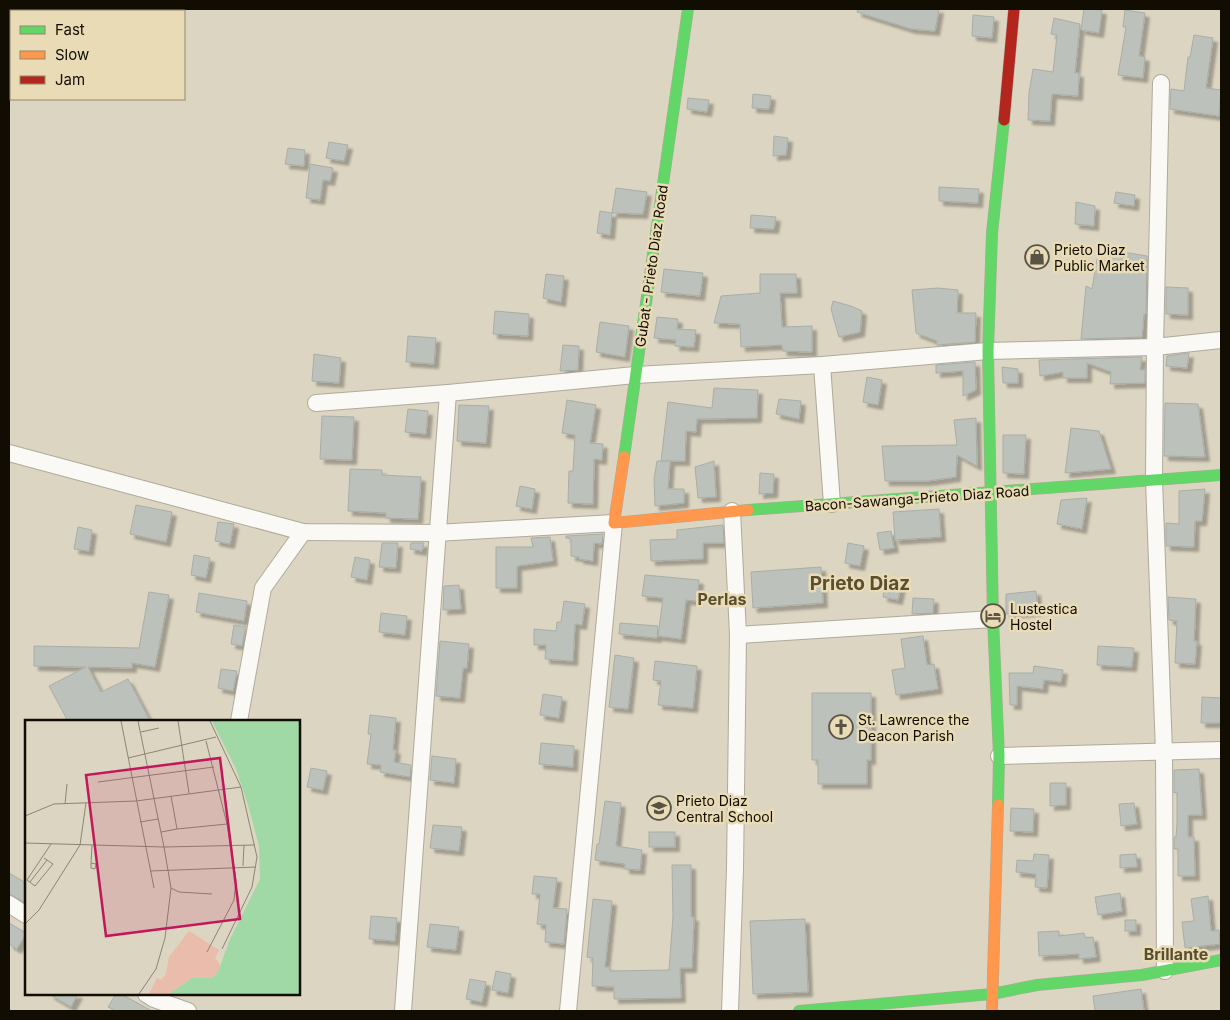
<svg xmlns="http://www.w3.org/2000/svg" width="1230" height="1020" font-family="Inter,sans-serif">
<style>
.building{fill:#bcc2bb;stroke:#a8aea7;filter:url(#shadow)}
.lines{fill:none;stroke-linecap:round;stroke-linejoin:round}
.street-casing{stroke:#afaa9a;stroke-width:18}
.fast-casing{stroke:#afaa9a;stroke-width:12}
.slow-casing{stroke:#afaa9a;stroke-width:12}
.jam-casing{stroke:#afaa9a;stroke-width:12}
.street{stroke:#faf9f6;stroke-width:16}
.fast{stroke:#63d668;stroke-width:11}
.slow{stroke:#ff974d;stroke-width:11}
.jam{stroke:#b3261e;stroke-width:11}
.labels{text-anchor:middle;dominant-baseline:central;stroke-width:5;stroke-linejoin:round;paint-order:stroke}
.poi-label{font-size:14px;fill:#120d02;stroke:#e8dbb5;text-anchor:start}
.street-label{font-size:14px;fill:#120d02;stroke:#e8dbb5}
.quarter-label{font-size:16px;font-weight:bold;fill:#594e2d;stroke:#e8dbb5}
.district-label{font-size:19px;font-weight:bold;fill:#594e2d;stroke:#e8dbb5}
.inset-road{fill:none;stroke:#8b8575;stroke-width:1}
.view{fill:#c2185b;fill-opacity:0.15;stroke:#c2185b;stroke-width:2.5}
.inset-edge{fill:none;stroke:#120d02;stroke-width:2.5}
</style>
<defs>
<filter id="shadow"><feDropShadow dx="4.5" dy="4.5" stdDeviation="1" flood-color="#0004"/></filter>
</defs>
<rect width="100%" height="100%" fill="#dcd5c1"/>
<g class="building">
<path d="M858 9H939L935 31 911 29 857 12Z"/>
<path d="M1084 9 1102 10 1099 33 1081 30Z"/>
<path d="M1125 10 1145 13 1139 56 1145 57 1143 78 1118 75 1126 27H1123Z"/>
<path d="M973 15 994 17 992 38 972 36Z"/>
<path d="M1054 18 1080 24 1075 73H1079L1078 96 1052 94 1050 121 1028 120 1029 93 1033 69 1053 72 1057 35 1051 34Z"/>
<path d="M1194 35 1213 38 1206 88 1221 90 1219 116 1170 109 1171 89 1184 91 1188 57H1190Z"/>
<path d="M753 94 771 96 769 109 752 108Z"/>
<path d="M688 98 709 100 707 112 687 109Z"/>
<path d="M774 136 788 138 786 155 773 156Z"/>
<path d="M329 142 348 145 344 161 326 158Z"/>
<path d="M288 148 305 150 304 166 285 164Z"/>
<path d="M310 164 333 168 330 181 323 180 320 200 306 198Z"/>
<path d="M939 187 979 189 978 203 939 201Z"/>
<path d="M616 188 647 192 643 214 612 213Z"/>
<path d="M1116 192 1135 195 1134 206 1114 203Z"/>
<path d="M1076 202 1095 206 1094 226 1075 224Z"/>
<path d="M600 211 612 213 610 235 597 233Z"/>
<path d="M751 215 776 217 774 229 750 228Z"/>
<path d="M1111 250 1147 256 1146 314H1144L1142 337 1081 339 1086 286 1092 289 1097 259 1109 261Z"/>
<path d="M664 269 703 273 700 296 661 292Z"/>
<path d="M546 274 564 276 561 302 543 298Z"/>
<path d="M760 274H796L797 293H780L782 327 812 326V352L783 351 782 345 741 347 740 324 714 323 721 296 760 293Z"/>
<path d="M1166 287 1188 288V315L1166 314Z"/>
<path d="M938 288 958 290 957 313H976L975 342 937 345V341L916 333 912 290Z"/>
<path d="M833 301 851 306 862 311 860 332 839 337 831 309Z"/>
<path d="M495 311 529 314 528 336 493 334Z"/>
<path d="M657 317 678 319 677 329 696 330 694 347 675 346 676 340 654 338Z"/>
<path d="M600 322 629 326 625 357 596 352Z"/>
<path d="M408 336 436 338 434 364 406 362Z"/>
<path d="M563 345 579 346 578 370 560 371Z"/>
<path d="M1189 353 1187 368 1166 366 1167 356Z"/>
<path d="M314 354 341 358 339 383 312 381Z"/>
<path d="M1142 357 1140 370H1145V383L1110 384 1111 372 1087 363V378H1063V372L1040 376 1039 360Z"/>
<path d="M975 362 976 390 963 396V371L936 373V365Z"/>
<path d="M1002 367 1018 369V383H1003Z"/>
<path d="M867 377 882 380 878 405 863 402Z"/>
<path d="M714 388 758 390 757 418 697 419 696 432 686 431 685 461H661L668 402 712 408Z"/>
<path d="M779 399 801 401 799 419 776 414Z"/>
<path d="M567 400 596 405 590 443 603 444 602 460 594 459 593 504 568 503 569 471H573L575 435 562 433Z"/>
<path d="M1165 403 1198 404 1205 457 1164 456Z"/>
<path d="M459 405 489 406 486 443 457 441Z"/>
<path d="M408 409 428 411 426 434 405 432Z"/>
<path d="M322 416 354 417 352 460 320 459Z"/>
<path d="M976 418 977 466 957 455 956 477 927 481H885L882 446 957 445 954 420Z"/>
<path d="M1071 428 1099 431 1111 469 1065 473Z"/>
<path d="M1003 435H1026L1024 474 1003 473Z"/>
<path d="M657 461H670L668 489H684V503L655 506 654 479Z"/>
<path d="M714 461 716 497 698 498 695 467Z"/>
<path d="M350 469 382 470V475L421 477 418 519 386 518V513L348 511Z"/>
<path d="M760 473 774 474 773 493 759 494Z"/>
<path d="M520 486 535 489 532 509 516 506Z"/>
<path d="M1205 489 1202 521H1195L1194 547 1166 546V523L1179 524V491Z"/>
<path d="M1087 498 1082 529 1057 524 1061 500Z"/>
<path d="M136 505 172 512 166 542 130 534Z"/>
<path d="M939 509 941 537 895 540 893 512Z"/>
<path d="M218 522 234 524 230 544 215 541Z"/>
<path d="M723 525 724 543H703V559L651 561 650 540 677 539V530Z"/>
<path d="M78 527 92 530 89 551 74 549Z"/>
<path d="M891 531 894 548 880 550 877 533Z"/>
<path d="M603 534 602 544 594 543 593 561 579 559V557L571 556V539L566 538V536Z"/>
<path d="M550 537 553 561 517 566V588H496V547H533L531 538Z"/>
<path d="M382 543H398L396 568 379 567Z"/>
<path d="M411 543H424L422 551 410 549Z"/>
<path d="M848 543 864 546 860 566 845 563Z"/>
<path d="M194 555 210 558 206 578 191 575Z"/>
<path d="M355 557 370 560 367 580 351 577Z"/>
<path d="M821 567 823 603 753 608 751 572Z"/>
<path d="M645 575 699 580 697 601 686 600 681 639 658 636 663 598 642 596Z"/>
<path d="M886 578 902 581 898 600 883 597Z"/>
<path d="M459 585 461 609 443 610 444 586Z"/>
<path d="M1036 591 1038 611 1006 614V594Z"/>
<path d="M149 592 169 595 155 667 132 663V668L88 667 101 692 128 679 150 721H68L49 686 86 667 34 666V646L139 648Z"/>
<path d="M199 593 247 601 244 621 196 612Z"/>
<path d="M1168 597 1196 599 1194 641H1197L1195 664 1175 663 1177 621 1169 620Z"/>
<path d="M913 598 934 599 933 613 912 614Z"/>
<path d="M564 601 585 604 582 625 575 624 573 661 545 659 546 645H534V629L556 631 557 622H561Z"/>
<path d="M381 613 407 616 405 635 379 632Z"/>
<path d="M620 623 658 626 657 638 619 634Z"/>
<path d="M234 625 246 627 242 646 231 644Z"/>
<path d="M923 636 927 665 934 664 938 689 896 695 892 670 905 668 901 639Z"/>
<path d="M440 641 469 644 467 668H463L460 698 436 696Z"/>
<path d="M1098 646 1134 648 1132 667 1097 665Z"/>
<path d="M615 655 634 658 628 709 609 707Z"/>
<path d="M655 661 697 666 693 708 658 705 661 681 653 680Z"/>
<path d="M1034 666 1063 670 1061 682 1044 680 1043 689 1017 686V705H1010L1009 673H1033Z"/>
<path d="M221 669 237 671 233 691 218 688Z"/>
<path d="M812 693H871V760H867V784H818V760H812Z"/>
<path d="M543 694 562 697 559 718 540 715Z"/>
<path d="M1202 697 1221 698V723H1201Z"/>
<path d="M370 715 396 718 393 750H396L394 762 411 765 410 777 380 772 381 765 367 764 371 734H368Z"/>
<path d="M541 743 574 746 573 767 539 764Z"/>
<path d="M432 756 456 759 454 783 430 780Z"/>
<path d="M311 768 327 771 323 790 307 787Z"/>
<path d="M1199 769 1202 815H1188V837H1194L1195 876H1178V849H1174V837H1176L1177 824V792L1174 793V770Z"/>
<path d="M1050 783H1066V805L1050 806Z"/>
<path d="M605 801 621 803 616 846 642 850 640 870 625 869V864L595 860 597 844H599Z"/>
<path d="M1134 803 1137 824 1121 826 1119 804Z"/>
<path d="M1011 808 1034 809 1033 832 1010 831Z"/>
<path d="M433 825 462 827 459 851 430 848Z"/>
<rect x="649" y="832" width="26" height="15"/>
<path d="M1034 854 1049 855 1047 888 1035 887 1036 874 1016 872 1017 860 1033 861Z"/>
<path d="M1136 854 1137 867 1120 868V855Z"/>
<path d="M672 865H691V917H694L692 968H680L681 998 614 999V987L592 986 593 958 587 957 593 899 612 901 605 967H610V971L669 970 673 916Z"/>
<path d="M9 873 26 883V903L9 894Z"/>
<path d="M534 876 557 878 553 908 567 909 564 944 545 942 546 925 537 924 540 894H532Z"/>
<path d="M1120 893 1122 911 1098 915 1095 897Z"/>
<path d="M1208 896 1211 931 1219 930 1220 944 1185 948 1182 922 1194 921 1191 899Z"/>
<path d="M371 916 397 918 395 941 369 939Z"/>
<path d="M805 919 808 992 753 994 750 921Z"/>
<rect x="1125" y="920" width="11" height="11"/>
<path d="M9 923 26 933 17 949 9 944Z"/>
<path d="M430 924 459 927 456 950 427 947Z"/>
<path d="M1059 931V936L1084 933 1085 938 1093 937 1096 957 1079 959V954L1039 956 1038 932Z"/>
<path d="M496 971 511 974 508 993 492 990Z"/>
<path d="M470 979 486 982 482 1002 466 999Z"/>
<path d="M1141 989 1144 1011H1095L1093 996Z"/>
<path d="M49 994H78L71 1007Z"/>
<path d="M116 994H121L152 1011H116L108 1007Z"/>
</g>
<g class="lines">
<g class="street-casing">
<g id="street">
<path d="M1161 83 1155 347 1154 480 1164 752 1165 971"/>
<path d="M822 365 832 504"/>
<path d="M316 403 448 393 635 375 822 365 988 351 1155 347 1221 340"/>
<path d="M9 453 303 532 436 533 614 523 568 1011"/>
<path d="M732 511 738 635 993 619"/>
<path d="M239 721 263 588 303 532"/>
<path d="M999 756 1221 750"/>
<path d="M9 904 26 915"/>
<path d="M146 994 154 999 188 1011"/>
<path d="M403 1011 448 393"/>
<path d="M730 1011 735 869 738 635"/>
</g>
</g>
<g class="fast-casing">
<g id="fast">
<path d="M624 457 688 9"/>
<path d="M748 510 1221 475"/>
<path d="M998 805 999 756 993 619 988 351 992 233 1004 120"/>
<path d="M799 1011 992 994 1037 985 1142 975 1221 960"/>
</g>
</g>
<g class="slow-casing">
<g id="slow">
<path d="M624 457 614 523 748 510"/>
<path d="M992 1011 998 805"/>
</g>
</g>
<g class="jam-casing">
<path id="jam" d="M1004 120 1014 9"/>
</g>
<use href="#street" class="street"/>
<use href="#fast" class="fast"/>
<use href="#slow" class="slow"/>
<use href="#jam" class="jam"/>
</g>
<defs>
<g id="shop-ring" transform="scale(1.25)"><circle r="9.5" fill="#e8dbb5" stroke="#595345" stroke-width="1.5"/><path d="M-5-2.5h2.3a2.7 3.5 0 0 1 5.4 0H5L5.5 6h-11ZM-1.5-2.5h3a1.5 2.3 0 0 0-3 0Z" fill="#595345"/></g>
<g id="hotel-ring" transform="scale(1.25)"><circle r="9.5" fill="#e8dbb5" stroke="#595345" stroke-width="1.5"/><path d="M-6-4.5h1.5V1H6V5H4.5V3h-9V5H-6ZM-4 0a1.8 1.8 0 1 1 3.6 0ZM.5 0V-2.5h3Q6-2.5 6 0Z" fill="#595345"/></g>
<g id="church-ring" transform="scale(1.25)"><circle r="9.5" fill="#e8dbb5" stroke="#595345" stroke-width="1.5"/><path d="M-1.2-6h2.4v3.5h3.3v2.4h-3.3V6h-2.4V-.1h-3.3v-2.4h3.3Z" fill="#595345"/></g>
<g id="school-ring" transform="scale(1.25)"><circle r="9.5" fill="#e8dbb5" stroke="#595345" stroke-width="1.5"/><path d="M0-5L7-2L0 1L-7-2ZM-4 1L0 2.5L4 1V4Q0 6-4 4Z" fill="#595345"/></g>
</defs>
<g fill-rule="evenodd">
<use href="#shop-ring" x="1037" y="257"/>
<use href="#hotel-ring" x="993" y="616"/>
<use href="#church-ring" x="841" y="727"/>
<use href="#school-ring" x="659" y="808"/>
</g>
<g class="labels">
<g class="poi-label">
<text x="1054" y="249">Prieto Diaz<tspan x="1054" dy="16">Public Market</tspan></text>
<text x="1010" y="608">Lustestica<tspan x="1010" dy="16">Hostel</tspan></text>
<text x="858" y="719">St. Lawrence the<tspan x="858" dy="16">Deacon Parish</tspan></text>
<text x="676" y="800">Prieto Diaz<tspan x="676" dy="16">Central School</tspan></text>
</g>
<g class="street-label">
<text transform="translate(651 266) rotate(-82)">Gubat - Prieto Diaz Road</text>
<text transform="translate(917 498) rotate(-4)">Bacon-Sawanga-Prieto Diaz Road</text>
</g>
<g class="quarter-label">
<text x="722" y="599">Perlas</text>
<text x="1176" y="954">Brillante</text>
</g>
<g class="district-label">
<text x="860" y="583">Prieto Diaz</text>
</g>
</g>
<g transform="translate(25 720)">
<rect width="275" height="275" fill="#dcd5c1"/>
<path d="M164 211 194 230 190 238 195 245 193 252 188 258H167L144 274H124L132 258 136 260 141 254 144 237Z" fill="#e9bcab"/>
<path d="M187 1H275V274H144L167 258H188L193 252 205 219 235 159 234 126 223 85 211 49Z" fill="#a0d8a6"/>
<path class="inset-road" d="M96 1 129 168M153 1 164 73M185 1 216 67 232 137 227 167 197 229M116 12 134 8M181 21 202 104 211 160 209 180 182 232M103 38 191 17M73 62 189 47M40 84 42 64M0 96 29 84 111 81 216 67M115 102 133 99M152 109 202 104M136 112 152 109 146 76M0 123 139 127 113 1M19 138 28 144 10 166 2 160 26 124M66 143 71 144 70 149 66 148ZM66 143 67 125M218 146 219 125M125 151 231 147M5 162 22 140M146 168 154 172 187 174M0 204 14 190 55 125 61 83M114 274 131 249 140 218 146 168 139 127 230 125"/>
<path class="view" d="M195 38 215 199 81 216 61 55Z"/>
<rect width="275" height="275" class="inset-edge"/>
</g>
<rect width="1230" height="1020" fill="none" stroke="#120d02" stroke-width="20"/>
<rect x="10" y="10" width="175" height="90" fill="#e8dbb5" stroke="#92896d"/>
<rect x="20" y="26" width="25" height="8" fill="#63d668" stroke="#92896d"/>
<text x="55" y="35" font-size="15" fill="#120d02">Fast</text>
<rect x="20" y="51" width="25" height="8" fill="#ff974d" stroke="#92896d"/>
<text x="55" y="60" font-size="15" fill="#120d02">Slow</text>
<rect x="20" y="76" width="25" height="8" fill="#b3261e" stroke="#92896d"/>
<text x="55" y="85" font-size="15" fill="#120d02">Jam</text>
</svg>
